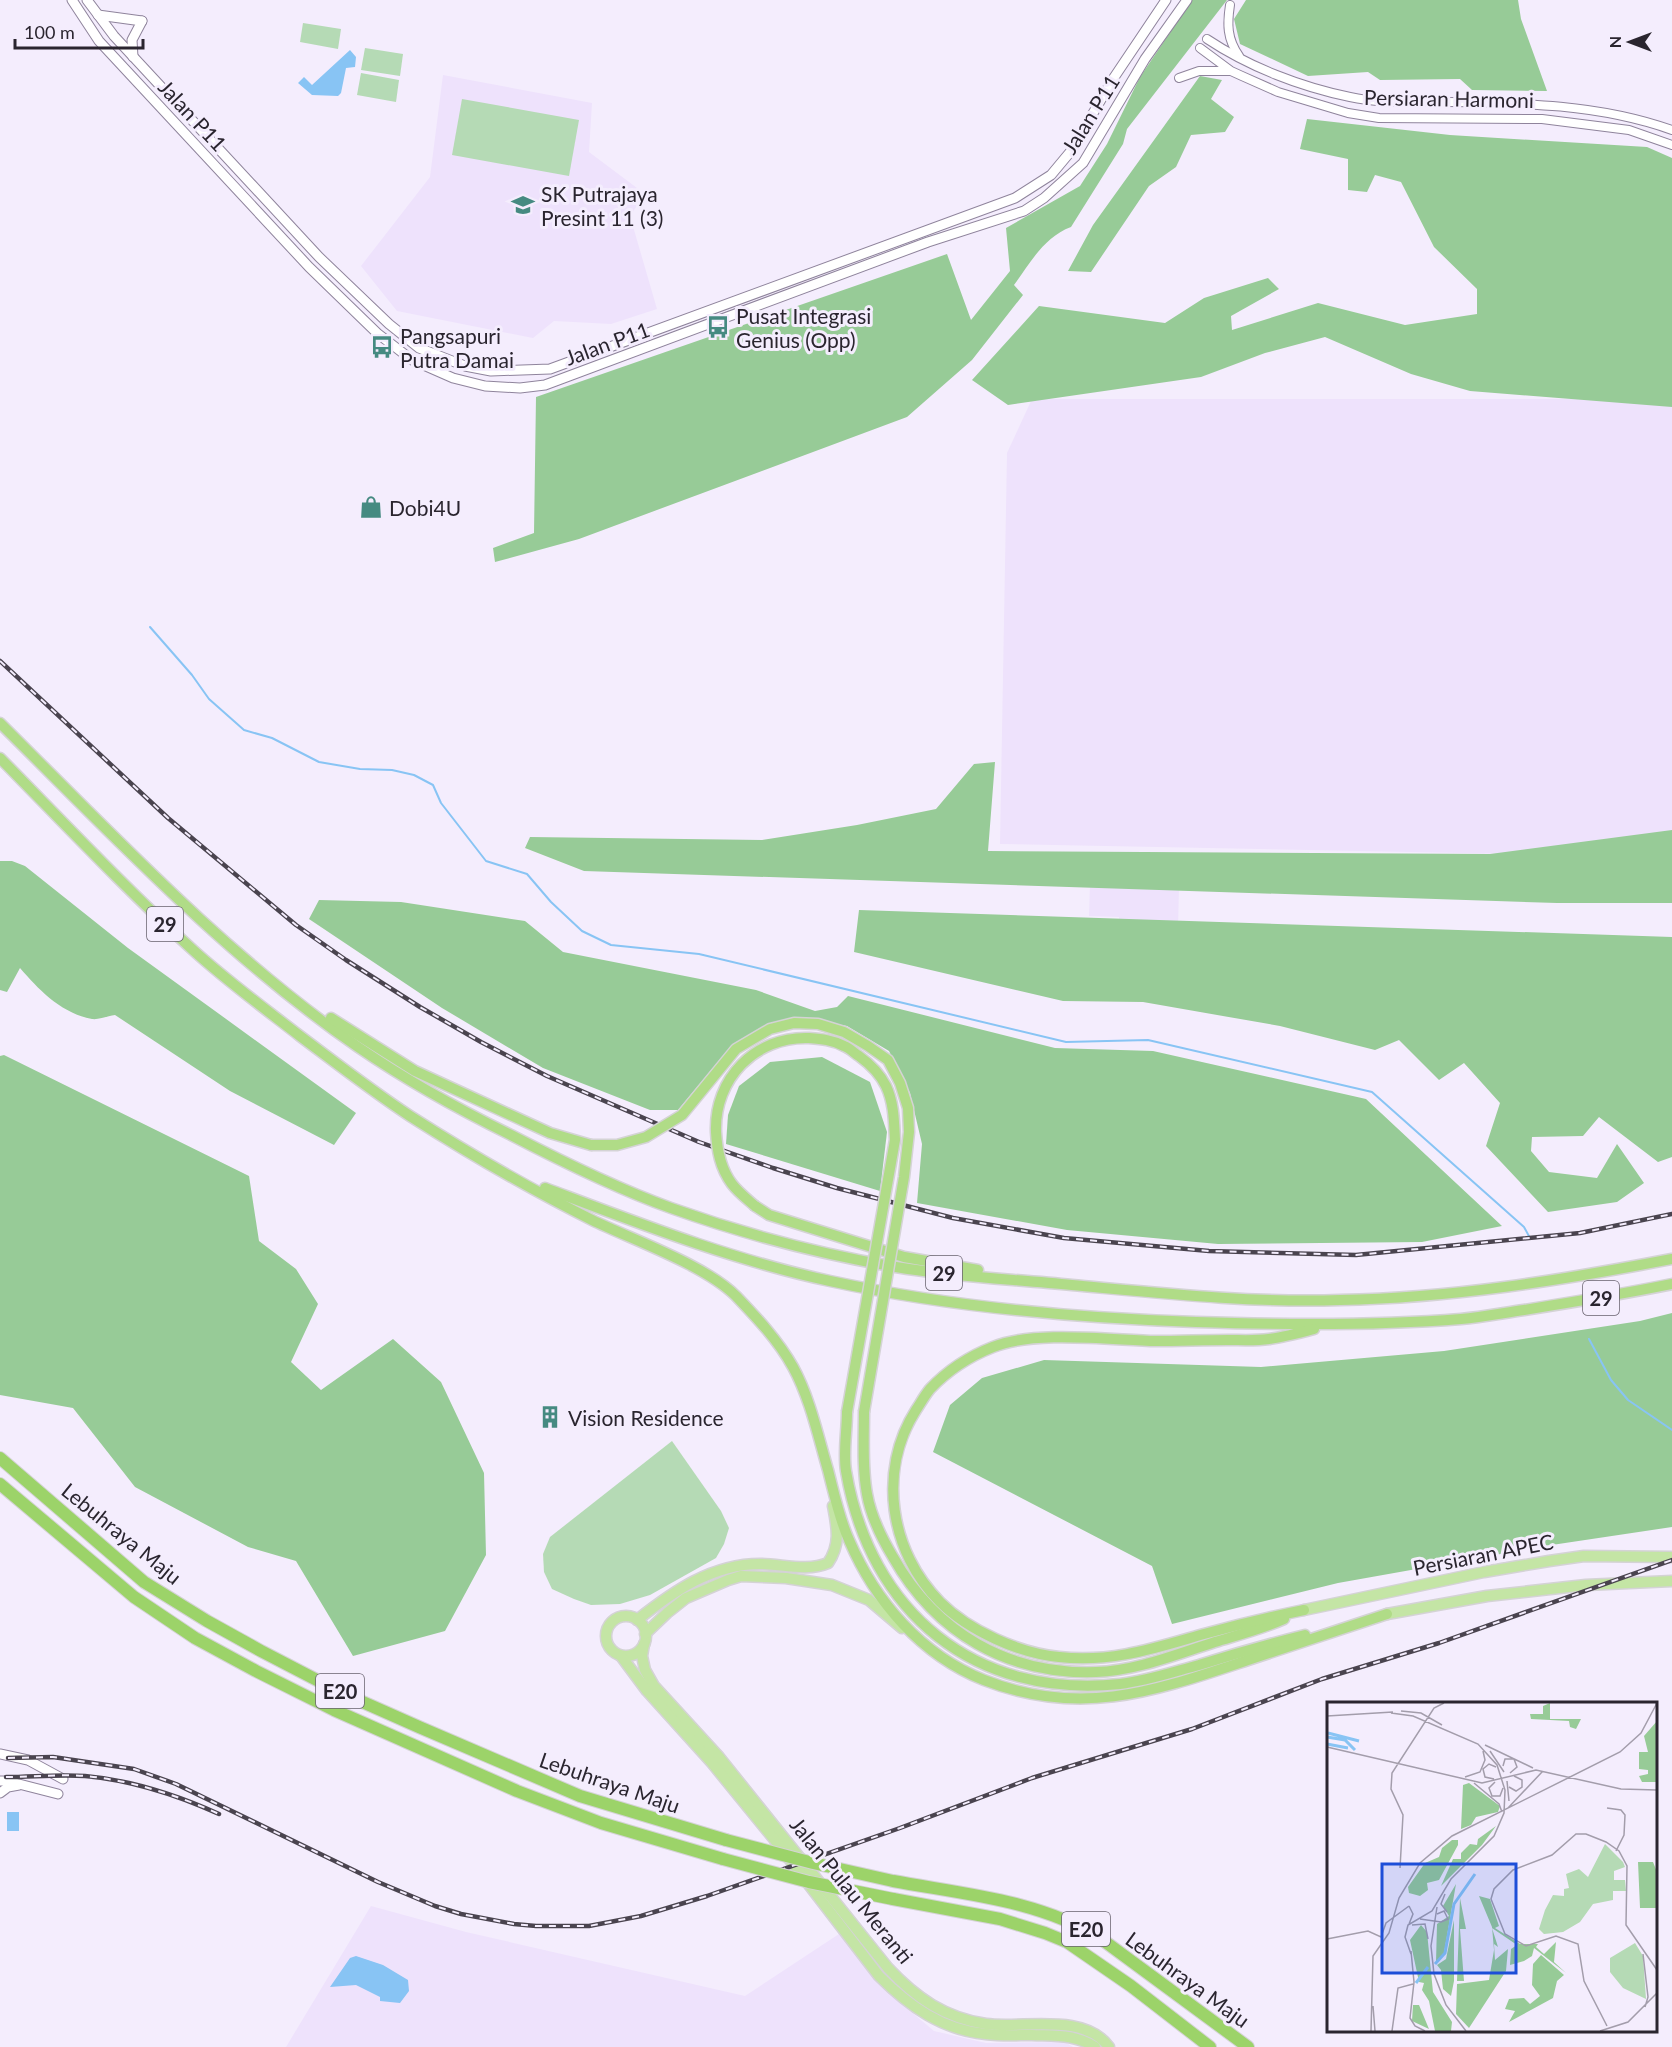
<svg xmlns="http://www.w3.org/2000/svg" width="1672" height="2047" font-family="Lato,sans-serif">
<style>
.built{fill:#eee2fc}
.green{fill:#b5dab5}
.forest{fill:#97cb97}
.water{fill:#88c4f4}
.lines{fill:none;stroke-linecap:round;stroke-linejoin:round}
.stream{stroke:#88c4f4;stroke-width:2}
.tertiary-casing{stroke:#8f849c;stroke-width:10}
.secondary-casing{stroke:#8f849c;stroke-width:11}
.primary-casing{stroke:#d4d3d5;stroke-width:13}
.trunk-casing{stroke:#d4d3d5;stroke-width:13}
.motorway-casing{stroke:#d4d3d5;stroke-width:14}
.tertiary{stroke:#fff;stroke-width:8}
.secondary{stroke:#fff;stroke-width:9}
.primary{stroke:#c4e5a5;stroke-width:10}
.trunk{stroke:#b0dc87;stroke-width:10}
.motorway{stroke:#9cd369;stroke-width:12}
.rail-casing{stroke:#4a444f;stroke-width:4.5}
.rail{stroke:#f4edfd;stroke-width:2;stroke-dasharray:7;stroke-linecap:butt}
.trunk-bridge-casing{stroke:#d4d3d5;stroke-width:13;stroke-linecap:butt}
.motorway-bridge-casing{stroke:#d4d3d5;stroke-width:14;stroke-linecap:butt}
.trunk-bridge{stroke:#b0dc87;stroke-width:10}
.motorway-bridge{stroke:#9cd369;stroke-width:12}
.labels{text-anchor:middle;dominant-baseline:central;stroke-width:6;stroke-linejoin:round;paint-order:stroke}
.shield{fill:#f4edfd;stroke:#67616d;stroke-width:1.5}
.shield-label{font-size:20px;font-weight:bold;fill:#2a252f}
.street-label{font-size:21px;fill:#2a252f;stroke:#f4edfd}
.poi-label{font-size:21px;fill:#2a252f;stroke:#f4edfd;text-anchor:start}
.inset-river{fill:none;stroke:#88c4f4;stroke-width:3}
.inset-road{fill:none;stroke:#a39dab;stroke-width:1.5}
.view{fill:#1d4ed8;fill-opacity:0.15;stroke:#1d4ed8;stroke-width:3}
.inset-edge{fill:none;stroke:#2a252f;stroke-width:3}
</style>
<rect width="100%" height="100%" fill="#f4edfd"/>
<g class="built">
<path d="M443 75 592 103 589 152 645 194 630 216 657 309 611 324 554 321 533 338 397 311 361 266 430 177Z"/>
<path d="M1032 399H1672V857L1000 844 1007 453Z"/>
<path d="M1090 885 1179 888 1178 928 1119 926V917L1089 916Z"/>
<path d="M371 1906 466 1932 745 1996 839 1934 890 1994 934 2031 986 2043 1065 2042 1073 2047H286Z"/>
</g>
<g class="green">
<path d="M303 23 341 29 338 49 300 42Z"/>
<path d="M365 48 403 54 400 76 361 70Z"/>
<path d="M361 73 399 80 396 102 357 95Z"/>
<path d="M462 99 579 120 569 176 452 155Z"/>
<path d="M672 1441 721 1511 729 1528 724 1544 716 1558 650 1595 620 1604 591 1605 574 1599 552 1589 544 1572 543 1554 550 1537Z"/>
</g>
<g class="forest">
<path d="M1192 0H1227L1127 129 1123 144 1071 227C1044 237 1030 263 1014 285L1023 295 972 360 907 417 579 539 495 562 493 548 534 533 536 397 947 254 971 320 1010 271 1006 228 1080 186 1107 144 1140 77Z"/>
<path d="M1246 0H1518L1521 19 1547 91 1472 90 1460 79 1380 80 1368 72 1308 76 1240 44 1234 19Z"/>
<path d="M1200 76 1222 80 1211 99 1234 117 1225 132 1191 135 1176 167 1149 186 1091 272 1068 271 1093 225Z"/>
<path d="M1307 119 1450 135 1647 147 1672 158V407L1470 391 1411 374 1325 337 1265 353 1201 377 1008 405 972 380 1039 306 1165 323 1204 298 1268 278 1279 289 1231 316 1232 330 1318 303 1405 325 1477 314V289L1434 247 1401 182 1375 175 1367 192 1348 190V159L1300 149Z"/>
<path d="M995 762 988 851 1490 854 1672 830V903H1557L584 871 525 848 530 837 762 840 857 825 936 809 974 764Z"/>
<path d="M0 861H12L25 866 128 948 356 1113 334 1145 230 1091 115 1015C108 1016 98 1020 92 1019 61 1013 39 990 20 968L7 992 0 990Z"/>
<path d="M319 900 401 902 525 921 563 952 756 990 815 1011 837 1007 848 996 1055 1048 1153 1051 1366 1099 1502 1226 1422 1242 1218 1244 1067 1230 917 1203 922 1144 910 1093 889 1051 847 1026 805 1018 772 1024 732 1045 678 1110H650L543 1068 442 1008 309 919Z"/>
<path d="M859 910 1672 937V1157L1658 1162 1599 1117 1583 1136 1532 1137 1531 1151 1549 1172 1597 1178 1617 1144 1644 1183 1617 1202 1548 1212 1486 1146 1500 1103 1464 1063 1439 1080 1399 1040 1375 1050 1280 1026 1143 1002 1063 1001 854 952Z"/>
<path d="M4 1055 249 1176 259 1241 296 1269 318 1304 291 1362 321 1390 393 1339 441 1382 484 1473 486 1555 445 1631 353 1656 296 1561 248 1547 135 1487 73 1408 0 1395V1056Z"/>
<path d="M822 1057 870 1082 887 1132 880 1191 726 1144 728 1115 739 1086 770 1062Z"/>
<path d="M1672 1313V1527L1545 1546 1338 1583 1172 1624 1152 1566 933 1452 950 1405 982 1378 1044 1360 1261 1367 1444 1351 1640 1321Z"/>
</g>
<g class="water">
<path d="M350 50 356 57 355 67 346 68 341 93 338 96 312 95 298 83 304 77 312 85Z"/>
<rect x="7" y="1812" width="12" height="19"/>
<path d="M356 1956 383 1965 408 1980 409 1991 400 2003 380 2001V1997L356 1985 330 1987 350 1958Z"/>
</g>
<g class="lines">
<g class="stream">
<path d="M150 627 192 675 209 699 244 730 272 738 319 762 360 769 392 770 414 775 433 785 441 803 486 861 527 874 551 902 582 931 611 945 699 954 1066 1042 1148 1040 1372 1092 1524 1227 1530 1238"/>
<path d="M1589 1339 1611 1380 1628 1400 1672 1430"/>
</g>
<g class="tertiary-casing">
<g id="tertiary">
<path d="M1230 5C1227 24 1227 39 1239 56"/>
<path d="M1207 39C1249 67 1301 87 1350 97 1381 104 1415 101 1446 102 1523 103 1599 104 1672 130"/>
<path d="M1200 48 1231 71 1242 76 1278 92 1348 113 1379 118 1542 119 1629 130 1672 145"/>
<path d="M1179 78 1199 71H1230"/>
</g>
</g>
<g class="secondary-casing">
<g id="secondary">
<path d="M72 0 99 41 309 267 377 333 412 360 453 378 485 386 520 388 545 385 928 242 1024 211 1044 198 1083 163 1145 59 1187 0"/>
<path d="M87 0 114 36 319 257 389 324 419 348 465 366 491 371 550 369 1015 198 1051 175 1071 151 1113 79 1166 0"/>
<path d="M98 15 142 21"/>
<path d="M133 57 132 40 142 21"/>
<path d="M0 1754 28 1760 63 1779"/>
<path d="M0 1781H7L58 1794"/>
<path d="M0 1793 8 1787 19 1785"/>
</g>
</g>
<g class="primary-casing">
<g id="primary">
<path d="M1304 1610 1484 1572 1549 1561 1584 1556 1672 1557"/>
<path d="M1387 1614 1487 1596 1586 1585 1672 1581"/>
<circle cx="626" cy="1636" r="20"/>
<path d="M637 1620C674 1591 712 1564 760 1564 782 1564 807 1572 828 1563 841 1544 837 1527 833 1506"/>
<path d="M645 1634 667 1613 686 1598 728 1580 741 1576 786 1578 832 1585 869 1600 902 1628"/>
<path d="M644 1644 642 1656 645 1670 654 1686 719 1757 888 1968C916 1998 945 2018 986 2024 1023 2029 1084 2012 1109 2047"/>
<path d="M621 1656 647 1691 712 1763 774 1839 879 1976C909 2006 942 2030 986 2034 1001 2036 1017 2035 1032 2035 1055 2036 1075 2034 1095 2047"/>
</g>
</g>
<g class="trunk-casing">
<g id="trunk">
<path d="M0 723C114 836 225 955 358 1047 406 1080 458 1109 511 1135 561 1161 618 1189 671 1208 744 1234 820 1254 896 1267 954 1277 1013 1279 1072 1285 1160 1293 1251 1303 1340 1300 1452 1298 1563 1280 1672 1259"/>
<path d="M0 758C64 823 126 889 193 950 227 981 264 1008 300 1036 336 1063 372 1091 410 1116 468 1153 530 1189 592 1220 633 1240 705 1265 736 1296 757 1318 778 1340 793 1367 810 1398 818 1436 828 1470 834 1493 839 1518 849 1540 875 1601 921 1655 984 1680 1081 1718 1155 1691 1248 1660 1294 1645 1340 1630 1387 1614"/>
<path d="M331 1018 415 1071 550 1133 591 1145"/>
<path d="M545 1188C638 1223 732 1260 830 1281 950 1307 1073 1318 1196 1322 1285 1325 1373 1326 1461 1319 1482 1317 1503 1313 1524 1310 1574 1302 1623 1294 1672 1284"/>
<path d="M755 1206 769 1215 904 1257 978 1270"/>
<path d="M847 1412C847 1431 843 1453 846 1471 870 1613 975 1699 1120 1684 1147 1681 1173 1672 1199 1665 1234 1654 1269 1644 1305 1635"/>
<path d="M864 1412C864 1439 862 1467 867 1494 871 1517 881 1537 893 1557 936 1633 1008 1675 1096 1672 1136 1671 1177 1654 1215 1642 1238 1635 1262 1629 1284 1619"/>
<path d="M1304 1610C1270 1617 1237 1625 1204 1634 1155 1648 1112 1663 1059 1657 1019 1653 969 1631 940 1602 890 1552 877 1471 916 1410 920 1404 925 1395 930 1389 947 1371 970 1356 993 1347 1034 1330 1112 1340 1156 1341 1180 1341 1204 1340 1228 1340 1241 1340 1255 1341 1269 1339 1284 1337 1299 1333 1314 1329"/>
</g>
</g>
<g class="motorway-casing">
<g id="motorway">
<path d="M0 1458 144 1582 207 1621 261 1651 340 1692 419 1727 580 1796 726 1840"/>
<path d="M0 1484 134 1597 195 1638 256 1671 334 1710 517 1791 601 1823 723 1859"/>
<path d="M893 1881C963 1894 1039 1900 1100 1938L1248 2047"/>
<path d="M893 1899 1000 1919 1045 1933 1067 1942 1131 1986 1210 2047"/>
</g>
</g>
<use href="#tertiary" class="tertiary"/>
<use href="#secondary" class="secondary"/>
<use href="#primary" class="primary"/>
<use href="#trunk" class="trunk"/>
<use href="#motorway" class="motorway"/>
<g class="rail-casing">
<g id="rail">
<path d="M0 661 168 818 296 925 346 960 420 1007 481 1042 547 1076 699 1142 773 1168 837 1188 953 1218 1064 1238 1209 1251 1356 1255 1580 1233 1672 1214"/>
<path d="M8 1758 53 1757 134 1769 176 1784 378 1882 435 1906 461 1914 514 1924 536 1926H589L641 1916 707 1896 900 1828 1032 1778 1192 1729 1322 1679 1439 1643 1672 1560"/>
<path d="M6 1777C32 1777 59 1774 85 1776 130 1780 177 1795 219 1814"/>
</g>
</g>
<use href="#rail" class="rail"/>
<g class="trunk-bridge-casing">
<g id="trunk-bridge">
<path d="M591 1145H617L646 1137 682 1115 736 1049 770 1029 794 1023 818 1024 844 1032 868 1046 888 1060 900 1083 908 1108 909 1132 904 1177 864 1412"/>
<path d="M755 1206C747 1199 738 1192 732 1184 720 1168 717 1150 716 1132 714 1079 755 1036 809 1038 821 1039 833 1040 844 1046 850 1048 854 1053 859 1056 870 1064 880 1074 886 1086 894 1103 894 1121 895 1140L847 1412"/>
</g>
</g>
<g class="motorway-bridge-casing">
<g id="motorway-bridge">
<path d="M726 1840 813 1863 893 1881"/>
<path d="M723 1859 809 1882 893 1899"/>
</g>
</g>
<use href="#trunk-bridge" class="trunk-bridge"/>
<use href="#motorway-bridge" class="motorway-bridge"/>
</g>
<defs>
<g id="school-bare" transform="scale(1.8)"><path d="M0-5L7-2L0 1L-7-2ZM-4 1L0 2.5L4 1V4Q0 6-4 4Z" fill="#458a81" stroke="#f4edfd" stroke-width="2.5" paint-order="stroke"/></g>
<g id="bus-bare" transform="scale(1.8)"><path d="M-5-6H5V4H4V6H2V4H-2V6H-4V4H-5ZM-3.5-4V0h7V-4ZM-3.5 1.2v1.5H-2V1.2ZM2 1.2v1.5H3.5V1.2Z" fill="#458a81" stroke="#f4edfd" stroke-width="2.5" paint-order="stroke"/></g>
<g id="shop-bare" transform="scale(1.8)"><path d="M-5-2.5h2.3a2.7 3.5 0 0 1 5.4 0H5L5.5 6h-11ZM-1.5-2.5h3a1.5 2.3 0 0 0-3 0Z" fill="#458a81" stroke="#f4edfd" stroke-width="2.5" paint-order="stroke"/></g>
<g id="building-bare" transform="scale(1.8)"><path d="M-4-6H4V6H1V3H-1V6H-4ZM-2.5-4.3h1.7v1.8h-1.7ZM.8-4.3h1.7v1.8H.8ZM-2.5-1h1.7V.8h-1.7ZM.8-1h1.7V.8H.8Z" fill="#458a81" stroke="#f4edfd" stroke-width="2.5" paint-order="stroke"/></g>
</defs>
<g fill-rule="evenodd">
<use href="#school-bare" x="523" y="205"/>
<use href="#bus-bare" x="718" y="327"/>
<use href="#bus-bare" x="382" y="347"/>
<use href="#shop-bare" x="371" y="507"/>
<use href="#building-bare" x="550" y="1417"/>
</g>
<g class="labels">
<g class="shield">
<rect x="147" y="907" width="36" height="34" rx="4.5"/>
<rect x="926" y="1256" width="36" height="34" rx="4.5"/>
<rect x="1583" y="1281" width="36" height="34" rx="4.5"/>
<rect x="316" y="1674" width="48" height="34" rx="4.5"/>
<rect x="1062" y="1912" width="48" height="34" rx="4.5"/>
</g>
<g class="shield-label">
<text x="165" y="924">29</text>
<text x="944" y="1273">29</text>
<text x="1601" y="1298">29</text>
<text x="340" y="1691">E20</text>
<text x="1086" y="1929">E20</text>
</g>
<g class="street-label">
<text transform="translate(1449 98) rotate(1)">Persiaran Harmoni</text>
<text transform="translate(1090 114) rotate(-58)">Jalan P11</text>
<text transform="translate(193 115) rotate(47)">Jalan P11</text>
<text transform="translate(607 343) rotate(-20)">Jalan P11</text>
<text transform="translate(122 1533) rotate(39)">Lebuhraya Maju</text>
<text transform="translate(1483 1554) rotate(-11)">Persiaran APEC</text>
<text transform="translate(610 1782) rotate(19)">Lebuhraya Maju</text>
<text transform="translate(852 1890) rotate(51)">Jalan Pulau Meranti</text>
<text transform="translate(1188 1979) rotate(36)">Lebuhraya Maju</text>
</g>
<g class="poi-label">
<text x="541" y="193">SK Putrajaya<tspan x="541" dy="24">Presint 11 (3)</tspan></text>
<text x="736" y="315">Pusat Integrasi<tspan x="736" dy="24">Genius (Opp)</tspan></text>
<text x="400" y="335">Pangsapuri<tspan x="400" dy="24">Putra Damai</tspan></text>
<text x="389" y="507">Dobi4U</text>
<text x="568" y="1417">Vision Residence</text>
</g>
</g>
<g transform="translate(1327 1702)">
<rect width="330" height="330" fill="#f4edfd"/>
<path d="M278 142 296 160 298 165 287 169V178H298L299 189H286V198L266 202 253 220 236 230 217 232 212 227 218 208 226 193 237 194V187L242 186 239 172 252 167 261 175ZM308 241 316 254 319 297 296 286 283 270V256Z" fill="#b5dab5"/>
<path d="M223 1V17H254L249 27 243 25 242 19 204 17 203 12H216V4ZM330 19V80H315L312 74 321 72V68L312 67V50H321L317 34ZM142 81 173 104 171 110 149 115 144 123 134 127 136 83ZM169 124 155 143 114 184 126 157H134V151L143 142 150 143 151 137ZM125 138H131V143L112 178 100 181 101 188 93 194 82 191 81 185 98 161 112 155 115 146ZM311 160H326L330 170V206H313ZM129 182 117 251 109 260 110 222 122 214 116 204ZM152 194 163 197 172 224 168 226 193 242H211L209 245 217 252 229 240 227 260 239 271 207 246 205 254 197 259 183 263 184 247 190 243 165 226 171 245 167 242 168 258 181 247 179 269 142 326 129 312 130 282 162 278 167 248 165 225ZM133 196 139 227H133L137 279H130ZM127 218V279L124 294 116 287 114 268 110 263 119 257ZM94 223 100 230 106 290 125 320 124 329H108L102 299 95 288 97 281 92 280 83 238ZM214 253 237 273 230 279 226 296 182 320 188 309 178 307 182 297 197 296 203 302 213 294 205 283 206 262ZM86 303H92L102 327 85 319Z" fill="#97cb97"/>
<path class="inset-river" d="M1 31 32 39M0 35 18 38 28 48M0 42 21 46M108 262 118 251 127 202 148 172M89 281 101 265"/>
<path class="inset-road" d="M74 9 94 11 115 23M64 11 86 14 151 42 170 63 178 88 177 111 167 134 124 177 105 209 81 223 78 235 84 252M0 14 66 10M158 43 206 66M0 45 155 81 209 68 294 87 330 88M163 49 177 70M176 64 178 57H187L190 65 183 71M138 75 153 70 158 58 156 49M167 77 158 75 156 67 162 62 169 65M180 79 182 99M168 80 162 86 165 94H173L176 86M147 81 172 102 175 110M182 85 189 89 195 85V78L187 74M181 106 215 70M280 106 294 108 298 113 297 133 289 149M73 166 76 113 64 87 65 71 107 6 117 1M118 192 114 202 120 210M110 205 104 244 107 272 119 303 139 329M93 217 114 220 121 217 117 209 110 212M82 222 86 212 82 204M85 223 98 222 101 237M0 237 41 229 54 235 59 221 82 204M84 249 87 280 83 316 88 324 98 329M316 252 321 295 318 305M46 304 48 329M280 324 257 279 251 242 229 234 199 244 178 232 164 197 167 187 186 168 225 153 249 132H259L279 140 292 149 300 164 299 223 330 268M44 329 46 254 62 231 72 196 93 161 125 134 293 50 314 31 330 1M65 329 71 286 86 282M273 329 301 320 330 291"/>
<path class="view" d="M55 162H189V271H55Z"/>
<rect width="330" height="330" class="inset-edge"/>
</g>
<g transform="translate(1630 42) rotate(270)" stroke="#f4edfd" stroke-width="4.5" paint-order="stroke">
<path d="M0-4.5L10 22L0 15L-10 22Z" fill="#2a252f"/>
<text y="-9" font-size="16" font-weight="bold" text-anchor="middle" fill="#2a252f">N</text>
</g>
<path d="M15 39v9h128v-9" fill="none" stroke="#2a252f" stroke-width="3"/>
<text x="24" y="39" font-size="18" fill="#2a252f" stroke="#f4edfd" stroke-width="4.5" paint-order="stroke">100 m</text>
</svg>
